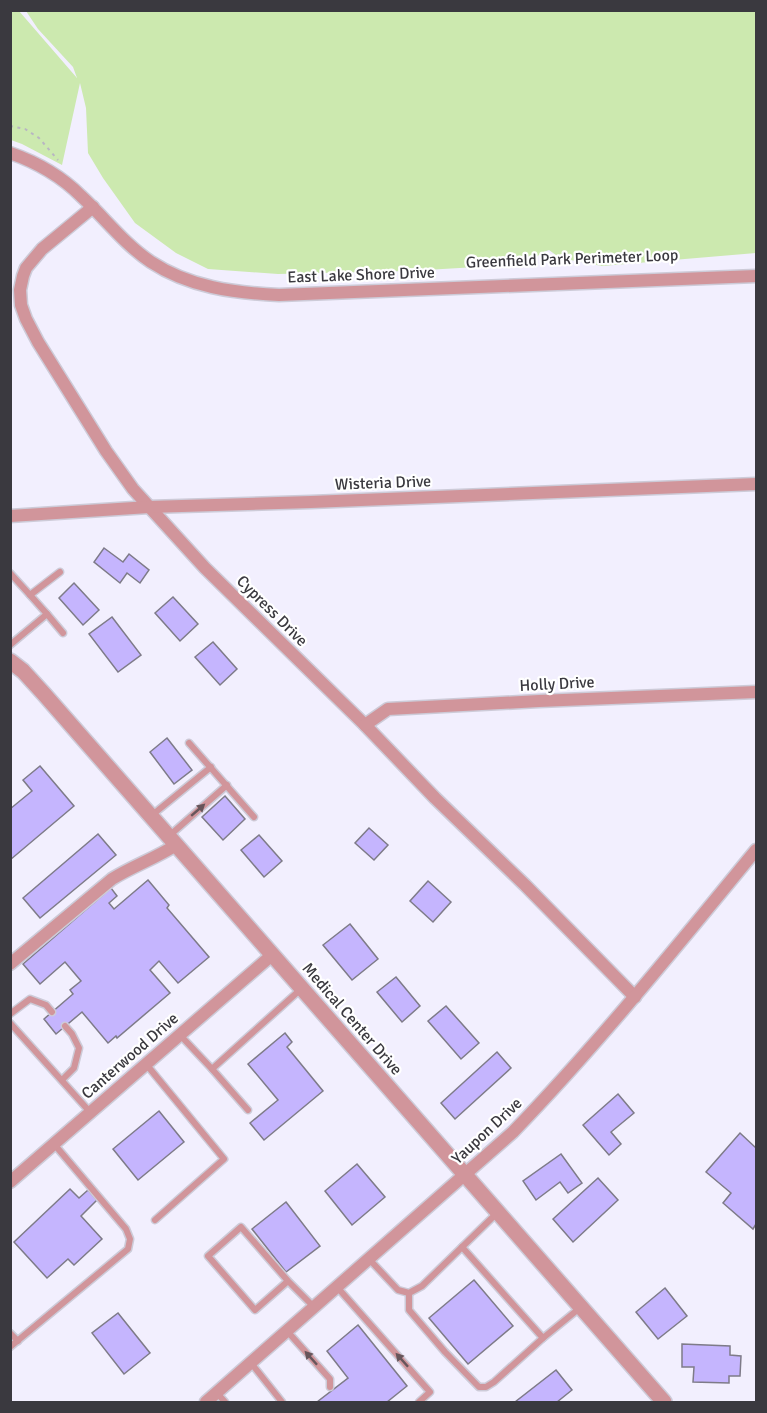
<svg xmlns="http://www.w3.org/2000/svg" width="767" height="1413" font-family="Signika,sans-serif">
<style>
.green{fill:#cce9af}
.building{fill:#c5b5fe;stroke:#7e7b88;stroke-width:1.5}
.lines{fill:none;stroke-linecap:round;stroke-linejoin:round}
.service-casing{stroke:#cdcbd8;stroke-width:9}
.minor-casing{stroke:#cdcbd8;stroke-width:15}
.tertiary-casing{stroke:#cdcbd8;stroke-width:18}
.path{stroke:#b8b6c2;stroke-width:2;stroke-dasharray:3 4.5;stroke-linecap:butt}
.service{stroke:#d1959b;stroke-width:6}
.minor{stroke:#d1959b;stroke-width:12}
.tertiary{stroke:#d1959b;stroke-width:15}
.oneway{fill:#67555b}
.labels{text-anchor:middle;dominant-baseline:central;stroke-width:4.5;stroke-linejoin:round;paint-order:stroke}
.street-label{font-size:16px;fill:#3a393f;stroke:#fff}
</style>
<rect width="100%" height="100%" fill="#f2effe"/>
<path class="green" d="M10 11H19L77 78 73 67 38 29 26 11H756V253L602 266 560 258 549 250 541 253 529 264 409 271 278 274 208 269 176 253 135 223 103 178 88 153 86 108 80 83 62 165 22 144 11 140Z"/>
<g class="building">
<path d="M104 548 123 562 129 554 149 570 140 583 127 573 120 583 94 562Z"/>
<path d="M74 583 99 610 83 625 59 598Z"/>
<path d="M173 597 198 624 180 641 155 613Z"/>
<path d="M112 617 141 655 118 672 89 634Z"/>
<path d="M213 642 237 669 220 685 195 657Z"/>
<path d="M167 738 192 770 174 784 150 752Z"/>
<path d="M40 766 74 806 10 860V809L32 791 23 780Z"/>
<path d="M225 796 245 819 223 840 202 817Z"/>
<path d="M369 828 388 845 374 860 355 843Z"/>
<path d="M98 834 116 855 40 918 23 898Z"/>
<path d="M259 835 282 861 264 877 241 850Z"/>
<path d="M148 880 169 905 167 908 209 957 178 983 159 961 150 970 170 993 117 1038 116 1036 108 1043 82 1012 56 1034 44 1019 73 994 70 990 81 981 65 962 40 984 23 964 111 888 117 896 109 903 114 909Z"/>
<path d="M428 881 451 902 433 922 410 901Z"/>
<path d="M350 924 378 959 352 980 323 945Z"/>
<path d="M396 977 420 1006 402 1022 377 992Z"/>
<path d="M446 1006 479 1043 461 1059 428 1021Z"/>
<path d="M285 1033 292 1042 287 1047 323 1091 264 1140 250 1123 278 1100 248 1064Z"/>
<path d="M497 1052 511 1068 455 1119 441 1103Z"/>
<path d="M618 1094 634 1113 611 1132 621 1144 609 1155 583 1125Z"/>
<path d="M159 1111 184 1142 138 1180 113 1149Z"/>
<path d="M740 1133 756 1148V1224L753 1229 723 1203 731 1193 706 1172Z"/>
<path d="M561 1154 582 1183 568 1193 560 1182 536 1200 523 1181Z"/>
<path d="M357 1164 385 1197 352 1225 325 1191Z"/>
<path d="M598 1178 618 1200 573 1242 553 1219Z"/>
<path d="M70 1189 79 1198 88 1190 97 1200 81 1216 102 1239 74 1265 68 1259 47 1278 14 1242Z"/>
<path d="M286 1202 320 1246 286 1272 252 1229Z"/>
<path d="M474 1280 513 1326 468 1364 429 1318Z"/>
<path d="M665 1288 687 1316 658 1339 636 1312Z"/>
<path d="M118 1313 150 1353 124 1374 92 1333Z"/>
<path d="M358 1325 407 1386 387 1402H317L348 1378 327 1351Z"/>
<path d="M682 1344 730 1346V1355L741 1356 740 1376H729V1383L693 1382 694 1367H682Z"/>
<path d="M556 1370 572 1390 557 1402H515Z"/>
</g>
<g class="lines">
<g class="service-casing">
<g id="service">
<path d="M10 573 30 595"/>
<path d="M47 614 63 633"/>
<path d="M10 645 47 614 30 595 60 572"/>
<path d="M189 743 254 817"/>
<path d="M151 816 211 767"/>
<path d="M169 836 227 785"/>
<path d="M10 1014 30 999 46 1005 52 1012"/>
<path d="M10 1023 90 1112"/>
<path d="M180 1035 212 1069 301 989"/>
<path d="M146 1064 224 1159 155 1220"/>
<path d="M212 1069 248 1110"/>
<path d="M62 1080 74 1068 79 1048 72 1034 65 1026"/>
<path d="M462 1247 543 1338 581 1307"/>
<path d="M369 1259 398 1290 409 1293 422 1286 497 1213"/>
<path d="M288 1281 255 1310 208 1256 241 1227 288 1281 314 1307"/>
<path d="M337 1287 430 1392 419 1402"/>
<path d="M409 1293V1310L445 1352 479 1387H486L494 1382 543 1338"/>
<path d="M287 1331 330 1379V1387"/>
<path d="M10 1333 18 1341"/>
<path d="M10 1347 128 1249 130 1239 126 1229 54 1144"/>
<path d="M251 1363 282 1402"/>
<path d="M217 1393 225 1402"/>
</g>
</g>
<g class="minor-casing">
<g id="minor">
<path d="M10 153C36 162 62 177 81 196 105 218 124 244 151 262 189 287 234 293 279 295L756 276"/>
<path d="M93 207 42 249 26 268 23 276 20 290 21 305 26 319 38 342 106 451 133 489 205 568 365 725 435 798 525 885 635 997"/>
<path d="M10 516 149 507 311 502 756 484"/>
<path d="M365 725 388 709 539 701 756 692"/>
<path d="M10 964 112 879C133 866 156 858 176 845"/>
<path d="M10 1182 272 955"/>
<path d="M206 1402 513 1132C599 1043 677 946 756 850"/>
</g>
</g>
<g class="tertiary-casing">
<path id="tertiary" d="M10 661 23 671 44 694 664 1402"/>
</g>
<path class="path" d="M10 126 25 129 39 138 58 160"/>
<use href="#service" class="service"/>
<use href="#minor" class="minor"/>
<use href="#tertiary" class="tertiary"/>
</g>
<defs><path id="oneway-solid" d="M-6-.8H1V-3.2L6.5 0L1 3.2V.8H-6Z" transform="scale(1.5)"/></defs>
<g class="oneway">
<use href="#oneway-solid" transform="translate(198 810) rotate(-41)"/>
<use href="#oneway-solid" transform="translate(311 1358) rotate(-132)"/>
<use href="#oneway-solid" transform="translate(402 1360) rotate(-132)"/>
</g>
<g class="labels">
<g class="street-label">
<text transform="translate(572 259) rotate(-2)">Greenfield Park Perimeter Loop</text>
<text transform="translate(361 275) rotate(-2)">East Lake Shore Drive</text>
<text transform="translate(383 483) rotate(-2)">Wisteria Drive</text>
<text transform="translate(272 611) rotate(45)">Cypress Drive</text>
<text transform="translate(557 684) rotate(-3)">Holly Drive</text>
<text transform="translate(352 1019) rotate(49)">Medical Center Drive</text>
<text transform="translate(130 1056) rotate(-41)">Canterwood Drive</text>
<text transform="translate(487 1131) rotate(-43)">Yaupon Drive</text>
</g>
</g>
<rect width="767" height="1413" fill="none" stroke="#3a393f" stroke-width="24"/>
</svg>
